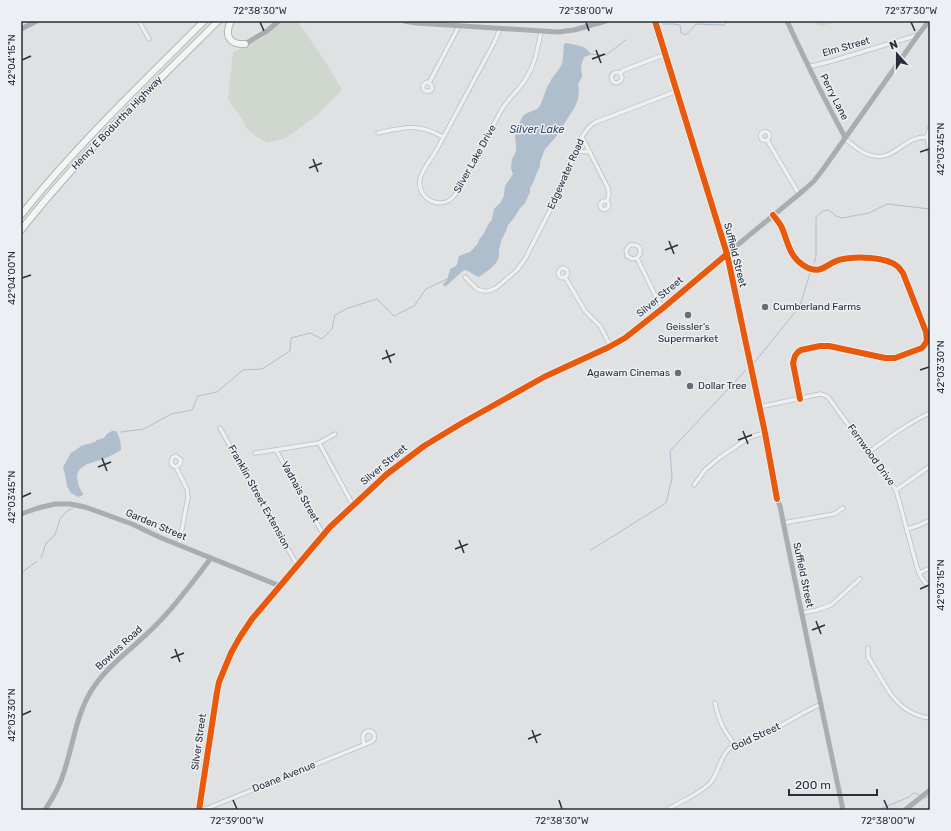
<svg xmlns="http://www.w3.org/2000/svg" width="951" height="831" font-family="Rubik,sans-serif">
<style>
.green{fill:#d0d7cf}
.water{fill:#afbecc}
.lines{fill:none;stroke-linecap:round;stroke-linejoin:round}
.stream{stroke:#afbecc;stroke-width:1}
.street-casing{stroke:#bdbfc1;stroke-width:5}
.highway-casing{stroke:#b1b4b8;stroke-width:8}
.street{stroke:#eeeff0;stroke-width:3.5}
.secondary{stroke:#a9adb0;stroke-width:5}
.highway{stroke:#f3f4f4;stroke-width:6}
.cycleway-casing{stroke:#eceff3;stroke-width:8}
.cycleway{stroke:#e8590c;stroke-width:6}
.ticks{fill:none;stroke:#282f3a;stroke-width:1.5}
.poi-dot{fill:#686d75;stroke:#eceff3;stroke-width:1.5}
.labels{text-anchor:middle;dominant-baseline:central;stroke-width:3;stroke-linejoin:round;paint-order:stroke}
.street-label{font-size:10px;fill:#282f3a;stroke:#eceff3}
.poi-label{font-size:10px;fill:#282f3a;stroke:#eceff3;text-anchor:start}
.water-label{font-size:11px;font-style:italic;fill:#364e69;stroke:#eceff3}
.neatline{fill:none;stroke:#282f3a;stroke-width:1.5}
.ticks-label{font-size:10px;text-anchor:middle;fill:#282f3a}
</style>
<rect width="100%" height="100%" fill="#dfe1e3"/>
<g class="green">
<path d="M284 21H297L327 64 342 90 317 115 286 138 267 143 251 133 246 127 242 119 228 100 233 52 262 38Z"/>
<path d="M806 21H840L821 26 811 22Z"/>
</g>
<g class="water">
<path d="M566 43C575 45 585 45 590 53V55L584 57 581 66 582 77 578 84 579 90 578 99 575 107 555 138 545 149 540 162V167L538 170 533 183 530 188V192L525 203 520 208 514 218 508 225 506 231 502 239 499 249V256L497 262 490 269 479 277C474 276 469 270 464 270L445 287 443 284 447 280 450 269C459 266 457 263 459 256L470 252 474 248 478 243 480 238 483 235 489 223 492 220 494 209 501 202 504 195 505 186 513 174 511 168 512 159 516 152V144L515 135 522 117 525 114 537 109 540 106 548 85C551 82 551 79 553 77 559 69 563 66 563 56 564 52 563 48 564 44Z"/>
<path d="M112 431H116C120 436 121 444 121 450 115 453 109 457 103 459 92 463 73 465 78 482 78 486 81 490 83 494V495L78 497 71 493 67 486C67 483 64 470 63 467L71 453 80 447 81 446 95 442 97 440 104 438 107 434Z"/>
</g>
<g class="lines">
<g class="stream">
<path d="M663 24H673L680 25 681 33 686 35 696 24 724 25 728 21"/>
<path d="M590 54 606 55 626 40"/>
<path d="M814 263 816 256V217L823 211 829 210 836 216 842 218 869 213 887 204 930 209"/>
<path d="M754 363 800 306 810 273"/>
<path d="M121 432 144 429 171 414 192 410 198 396 217 392 243 370 262 369 290 351 291 338 310 333 322 339 332 329 335 315 348 308 377 299 394 316 414 306 426 289 447 279"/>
<path d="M591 550 666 503 672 478 670 451 745 371"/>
<path d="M41 558 46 543 55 535 60 519 67 511 73 508"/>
<path d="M21 573 37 561"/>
<path d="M925 798 930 796"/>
<path d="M878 810 909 797 912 794 916 793 919 795"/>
</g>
<g class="street-casing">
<g id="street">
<path d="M139 21 149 39"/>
<path d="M500 29 494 43C475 79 455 115 436 151 431 159 420 173 420 180 418 192 428 203 440 203 446 203 451 200 455 195L502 109C507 101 514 94 520 87 534 70 537 52 541 32"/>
<path d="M808 64 812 66 832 61 918 35"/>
<path d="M620 73 622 77 621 81 617 83 613 82 611 77C612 73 616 71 620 73L624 70 666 54"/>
<path d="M429 83 432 86V89L430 91H425L423 89V85L427 82 429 83 459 26"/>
<path d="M930 127 927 137 930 153"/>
<circle cx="765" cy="136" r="4.5"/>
<path d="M378 133C405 127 418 123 443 137"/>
<path d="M582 137 608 188 609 195 607 201H603L600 204C600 209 604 211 608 208L609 204 607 201"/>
<path d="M844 138C852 144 859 151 867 154 894 165 902 136 927 137"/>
<path d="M767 140 799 194"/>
<path d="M576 151 590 152"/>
<path d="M773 215C776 219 780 223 782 228 788 242 789 256 803 265 822 278 827 261 843 259 856 256 886 257 897 266 900 268 901 271 903 273L926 332 927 341 925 344 922 348 895 358H885L829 346H820L801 350 798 352 795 356 793 363 800 399"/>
<path d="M637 258 632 259 627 256 626 250 630 245H636L640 248V254L637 258 656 297 663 308"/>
<path d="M465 277 477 289 483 291H488L496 288 517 270 525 259 566 179C574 162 578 131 596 122L677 91"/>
<path d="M565 277 562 278 559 276 558 273 560 269 564 268 567 270 568 274 565 277 585 311 600 326 611 347"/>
<path d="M759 407 820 394 824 395 828 397 896 490 917 567 921 577 930 589"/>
<path d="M220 428 297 565"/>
<path d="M319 443 335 434"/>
<path d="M276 450 323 534"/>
<path d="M869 452C888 438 908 423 930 413"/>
<path d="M255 453 319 443 353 505"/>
<path d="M176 467 180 464 181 460 176 456 172 458 171 462 172 465 176 467 187 489 188 497 179 545"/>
<path d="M694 485 705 470 719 458 750 437 765 433"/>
<path d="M896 490 930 466"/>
<path d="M783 523 834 514 843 508"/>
<path d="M907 529 920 525 930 520"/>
<path d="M919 573 930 568"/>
<path d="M802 613 817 610 831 605 860 579"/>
<path d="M868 648V657L890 693C900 707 913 716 930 718"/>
<path d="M715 703C719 721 723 730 735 745"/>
<path d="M203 810 371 742C377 738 375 730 367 731 361 734 363 739 364 745"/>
<path d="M667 810C680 801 701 794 711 782 719 772 720 756 730 748 741 739 755 739 767 733 777 728 787 722 796 717 804 712 813 708 821 704"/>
</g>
</g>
<g class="highway-casing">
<g id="highway">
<path d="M231 21C224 35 229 45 245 44"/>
<path d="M21 215C77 145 141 84 204 21"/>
<path d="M21 230C80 155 150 89 218 21"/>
</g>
</g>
<use href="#street" class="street"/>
<g class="secondary">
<path d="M404 21 416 23 558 32 574 30 606 21"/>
<path d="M655 21 727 254 765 433 777 499 780 506C800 608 822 709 843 810"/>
<path d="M787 21C805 60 824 99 845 137"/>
<path d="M21 29 37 21"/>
<path d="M245 44 267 31 279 21"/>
<path d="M21 514 38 508 55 504H70L85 507 132 524 159 537 280 586"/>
<path d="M45 810C53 798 60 786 64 772 73 745 76 716 91 691 108 664 135 647 157 624 177 604 194 580 211 558"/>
<path d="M199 810 217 692C226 650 253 618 280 586 295 568 310 550 325 532L338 519 387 474 407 458 431 441 462 423 544 377 609 347 625 338 804 190 814 181 824 168 918 35 929 21"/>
<path d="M905 810 930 790"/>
</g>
<use href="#highway" class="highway"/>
<g class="cycleway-casing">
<g id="cycleway">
<path d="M655 21 727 254 765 433 777 499"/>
<path d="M773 215C776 219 780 223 782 228 788 242 789 256 803 265 822 278 827 261 843 259 856 256 886 257 897 266 900 268 901 271 903 273L926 332 927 341 925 344 922 348 895 358H885L829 346H820L801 350 798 352 795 356 793 363 800 399"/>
<path d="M199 810 217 692 219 682 231 653 240 637 252 619 330 527 387 474 424 446 462 423 544 377 609 347 625 338 663 308 727 254"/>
</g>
</g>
<use href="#cycleway" class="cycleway"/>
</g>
<path class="ticks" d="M260 22 264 31M586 22 589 31M911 22 915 31M596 50 601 63M592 59 605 54M22 60 31 56M920 152 929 149M313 159 318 172M309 168 322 163M669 241 674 254M665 250 678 245M22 278 31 275M386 350 391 363M382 359 395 354M920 370 929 367M743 431 748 444M738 440 752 435M102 458 107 471M98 467 111 462M22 497 31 493M459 540 464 553M455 549 468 544M920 589 929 585M816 621 821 634M812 630 825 625M175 649 180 662M171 658 184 653M22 715 31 711M532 730 537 743M528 739 541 734M233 800 237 809M559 800 562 809M884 800 888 809"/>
<g class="poi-dot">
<circle cx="765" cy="307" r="4"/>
<circle cx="688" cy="315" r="4"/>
<circle cx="678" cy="373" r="4"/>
<circle cx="690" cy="386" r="4"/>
</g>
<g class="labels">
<g class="street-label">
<text transform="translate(846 47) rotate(-16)">Elm Street</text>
<text transform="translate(834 97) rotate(63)">Perry Lane</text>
<text transform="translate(117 123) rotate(-46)">Henry E Bodurtha Highway</text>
<text transform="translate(475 159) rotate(-61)">Silver Lake Drive</text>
<text transform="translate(566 174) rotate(-66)">Edgewater Road</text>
<text transform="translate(735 255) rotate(76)">Suffield Street</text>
<text transform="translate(660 297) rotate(-40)">Silver Street</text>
<text transform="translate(871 455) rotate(54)">Fernwood Drive</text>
<text transform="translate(384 465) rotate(-40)">Silver Street</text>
<text transform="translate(300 492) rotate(61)">Vadnais Street</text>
<text transform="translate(259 497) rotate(61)">Franklin Street Extension</text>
<text transform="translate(156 525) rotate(23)">Garden Street</text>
<text transform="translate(803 575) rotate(78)">Suffield Street</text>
<text transform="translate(119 648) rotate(-43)">Bowles Road</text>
<text transform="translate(756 737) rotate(-25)">Gold Street</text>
<text transform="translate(199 742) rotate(-82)">Silver Street</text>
<text transform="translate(284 777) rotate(-22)">Doane Avenue</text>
</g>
<g class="poi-label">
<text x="773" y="307">Cumberland Farms</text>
<text x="688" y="327" text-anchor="middle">Geissler's<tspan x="688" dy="12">Supermarket</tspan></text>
<text x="670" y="373" text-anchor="end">Agawam Cinemas</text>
<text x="698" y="386">Dollar Tree</text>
</g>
<g class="water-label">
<text x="537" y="129">Silver Lake</text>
</g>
</g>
<rect width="951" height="831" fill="none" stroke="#eceff3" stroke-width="44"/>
<g transform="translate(897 54) rotate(339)" stroke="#eceff3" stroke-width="3" paint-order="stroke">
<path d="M0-3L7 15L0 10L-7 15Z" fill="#282f3a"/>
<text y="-6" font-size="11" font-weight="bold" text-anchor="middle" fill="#282f3a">N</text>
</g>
<path d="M789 789v6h88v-6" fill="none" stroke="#282f3a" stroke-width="2"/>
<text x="795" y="789" font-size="12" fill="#282f3a" stroke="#eceff3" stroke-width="3" paint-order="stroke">200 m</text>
<rect x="22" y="22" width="907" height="787" class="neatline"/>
<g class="ticks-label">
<text x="260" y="14">72°38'30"W</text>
<text x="586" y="14">72°38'00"W</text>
<text x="911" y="14">72°37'30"W</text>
<text transform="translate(11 60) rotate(-90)" y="4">42°04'15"N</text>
<text transform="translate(940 149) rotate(-90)" y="4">42°03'45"N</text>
<text transform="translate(11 278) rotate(-90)" y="4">42°04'00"N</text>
<text transform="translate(940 367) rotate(-90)" y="4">42°03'30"N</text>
<text transform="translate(11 497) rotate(-90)" y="4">42°03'45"N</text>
<text transform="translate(940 585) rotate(-90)" y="4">42°03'15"N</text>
<text transform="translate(11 715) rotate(-90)" y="4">42°03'30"N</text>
<text x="237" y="824">72°39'00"W</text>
<text x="562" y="824">72°38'30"W</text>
<text x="888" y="824">72°38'00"W</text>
</g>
</svg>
